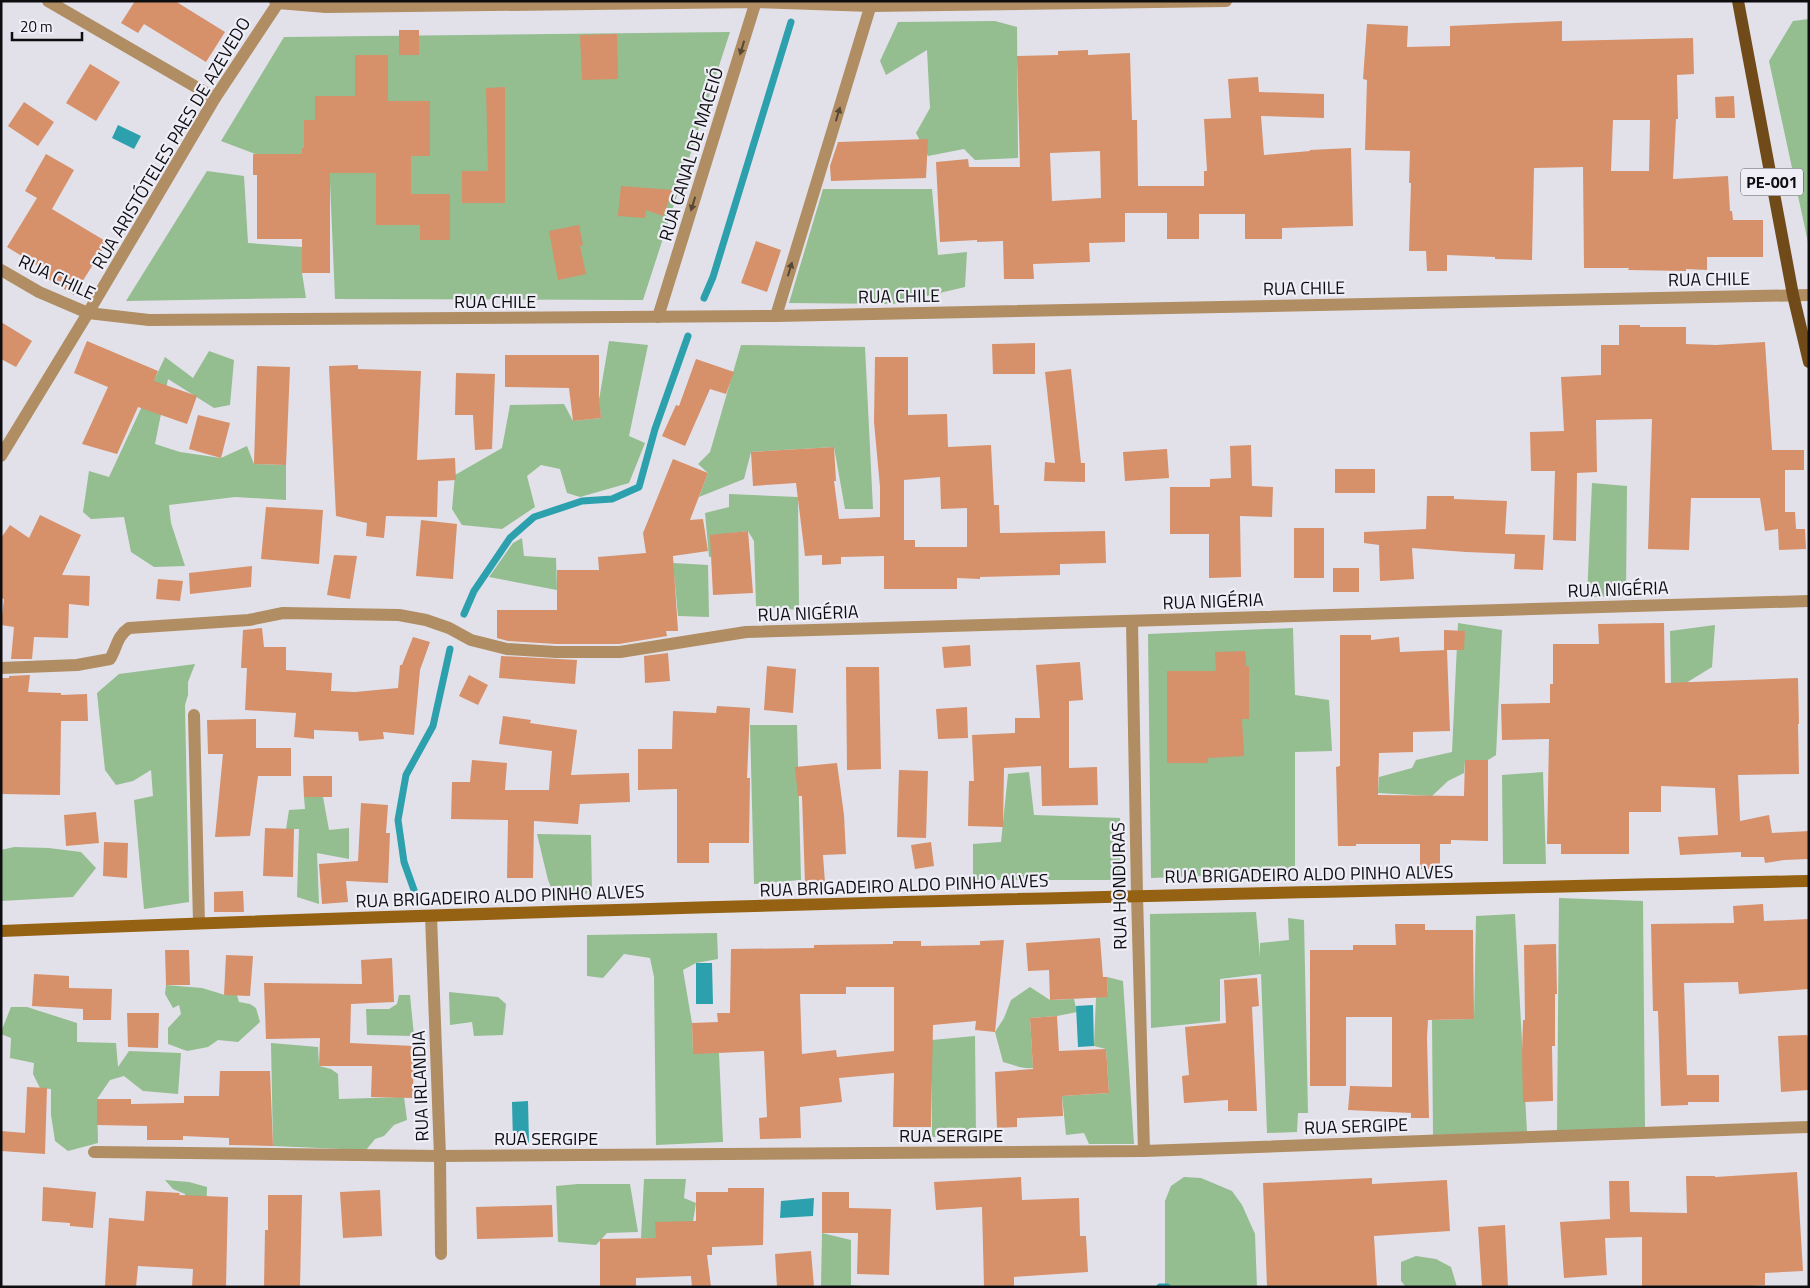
<svg xmlns="http://www.w3.org/2000/svg" width="1810" height="1288" font-family="'Titillium Web',sans-serif">
<style>
.green{fill:#94bd90}
.water{fill:#2da0ad}
.lines{fill:none;stroke-linecap:round;stroke-linejoin:round}
.stream{stroke:#2da0ad;stroke-width:7}
.building{fill:#d6906a;fill-rule:evenodd}
.street{stroke:#b08d62;stroke-width:12}
.secondary{stroke:#956214;stroke-width:12}
.primary{stroke:#704b19;stroke-width:12}
.oneway{fill:#574735}
.labels{text-anchor:middle;dominant-baseline:central;stroke-width:4.5;stroke-linejoin:round;paint-order:stroke}
.shield{fill:#efeef7;stroke:#525156;stroke-width:1}
.shield-label{font-size:16px;font-weight:bold;fill:#0e0e11}
.street-label{font-size:18px;fill:#0e0e11;stroke:#efeef7}
</style>
<rect width="100%" height="100%" fill="#e2e1ea"/>
<g class="green">
<path d="M1809 19V247L1769 61 1793 21Z"/>
<path d="M995 21 1017 27 1018 158 975 160 964 149 928 156 916 133 930 108 927 50 886 75 880 61 898 22Z"/>
<path d="M730 32 643 300 335 299 330 182 221 141 284 37Z"/>
<path d="M207 171 244 176 248 243 302 247V273L306 298 126 301Z"/>
<path d="M823 189H932L938 255 967 252 965 287 893 304 789 303Z"/>
<path d="M609 341 648 345 629 436 645 443 629 483 580 497 567 493 560 469 541 465 527 476 535 507 502 529 462 525 452 509 455 475 502 448 510 405 564 404 573 421 601 418 599 400Z"/>
<path d="M741 345 865 347 873 509H845L834 447 751 452 744 479 699 497 708 473 698 464 710 452Z"/>
<path d="M209 351 234 360 230 405 214 408 168 379 155 444 180 452 221 458 247 446 254 464 286 465V500L235 497 169 505 171 523 185 566 154 567 131 552 124 517 91 519 83 512 89 471 109 477 165 357 193 378Z"/>
<path d="M1592 483 1627 486 1626 596 1587 597Z"/>
<path d="M729 494 798 497 799 610 756 606 754 541 748 531 731 533 722 555 709 557 705 513 729 507Z"/>
<path d="M522 538 524 556 556 558 557 590 489 577 513 543Z"/>
<path d="M673 563 708 565 709 617 678 616Z"/>
<path d="M1458 623 1502 630 1496 755 1488 760H1465L1464 773 1448 781 1432 796 1378 793 1379 777 1412 768 1416 760 1452 752Z"/>
<path d="M1715 625 1712 667 1686 683H1671L1670 631Z"/>
<path d="M1293 628 1295 695 1329 700 1332 751 1295 752V872L1151 878 1148 634Z"/>
<path d="M195 664 188 682V695L185 705 189 902 144 909 134 800 153 796 151 770 133 781 116 785 105 770 97 693 119 674Z"/>
<path d="M750 725H797L801 880 754 884Z"/>
<path d="M1029 772 1034 815 1120 818V880H973V844L1001 842 1008 774Z"/>
<path d="M1543 772 1546 864H1503L1502 775Z"/>
<path d="M304 797H323L329 830 349 828V859L317 853 319 904 297 897 299 829H286L289 810 305 809Z"/>
<path d="M537 834 591 835 592 893 555 897 548 880Z"/>
<path d="M14 847 49 848 81 852 96 868 73 897 1 901V850Z"/>
<path d="M1559 898 1643 901 1645 1128 1557 1132Z"/>
<path d="M1256 912 1260 957V943L1289 940 1288 918 1304 920 1308 1113H1298L1297 1132 1267 1133 1261 974 1220 979V1021L1151 1028 1150 914Z"/>
<path d="M1515 914 1527 1132 1433 1135 1432 1020 1474 1019 1476 916Z"/>
<path d="M717 933 718 959 696 963 683 970 692 1023 693 1053H719L723 1142 656 1145 654 977 650 958 624 954 603 978 587 976V935Z"/>
<path d="M1107 977 1123 981 1134 1144H1089L1084 1133 1066 1135 1062 1096 1109 1093 1106 1049 1094 1046 1096 997H1108Z"/>
<path d="M166 985 202 988 225 995H237L239 1002 250 1004 256 1008 260 1022 238 1042 218 1040 208 1047 187 1051 168 1044V1028L181 1014 179 1005 173 1008 165 994Z"/>
<path d="M1030 987 1050 1000 1074 999 1077 1012 1057 1016 1030 1018 1033 1068C1021 1069 1015 1065 1003 1062L995 1032 1004 1018 1011 1000Z"/>
<path d="M449 992 498 997 506 1004 503 1035 474 1036 472 1022 450 1025Z"/>
<path d="M399 995H410L414 1036 367 1035 366 1009H389L397 1004Z"/>
<path d="M11 1007H27L77 1023V1042L116 1043 118 1067 129 1051 181 1053 178 1094 143 1091 124 1076 110 1080 97 1099 98 1143 68 1151 55 1141 51 1115V1089L40 1088 33 1074 34 1063 10 1058 11 1038 1 1034V1032Z"/>
<path d="M975 1036 976 1136 932 1137V1040Z"/>
<path d="M271 1043 318 1047 319 1066 331 1069 338 1074 339 1099 404 1097 407 1120 394 1125 384 1136 375 1139 366 1150 273 1146Z"/>
<path d="M1184 1177 1201 1178 1232 1191 1242 1205 1255 1234 1257 1287H1165V1201L1171 1186Z"/>
<path d="M644 1179H686L684 1198 696 1203 692 1228 656 1222V1238H641Z"/>
<path d="M165 1180 189 1182 207 1187 206 1224 187 1203 185 1194 173 1189Z"/>
<path d="M578 1184H630L638 1232 607 1233 596 1245 558 1242 556 1186Z"/>
<path d="M822 1233 851 1240V1285L876 1287H821Z"/>
<path d="M1416 1256 1436 1259 1451 1267 1457 1287H1406L1401 1281V1262Z"/>
</g>
<g class="water">
<path d="M118 125 141 136 134 149 112 138Z"/>
<path d="M696 963H712L713 1004H696Z"/>
<path d="M1093 1005 1094 1046 1078 1047 1076 1006Z"/>
<path d="M528 1101 529 1143H513L512 1102Z"/>
<path d="M814 1198 813 1216 780 1218 781 1201Z"/>
</g>
<g class="lines">
<g class="stream">
<path d="M704 298 713 277 791 22"/>
<path d="M464 614 474 591 510 538 534 517 582 501 612 499 639 487 655 429 688 336"/>
<path d="M414 890 404 862 398 820 406 775 433 726 450 649"/>
<path d="M1160 1287H1167"/>
</g>
</g>
<g class="building">
<path d="M135 1H175L225 32 206 62 144 24 138 33 121 23Z"/>
<path d="M1562 21V41L1693 38 1694 74 1677 75 1678 119H1676L1673 179 1728 176 1730 211H1732L1733 220H1763V257H1707V270L1686 269V271L1628 270 1629 268H1584L1583 167 1534 168 1532 260 1495 259V257L1447 255V271H1427L1426 251H1409L1411 183H1409L1410 151 1365 150 1367 80 1363 79 1367 24 1408 26 1407 47 1450 46V26ZM1613 120H1650L1649 171H1611Z"/>
<rect x="399" y="30" width="20" height="25"/>
<path d="M617 34 618 79 582 80 580 35Z"/>
<path d="M1088 50V55L1130 53 1132 120H1137L1138 186H1204V171H1207L1204 119 1231 118 1228 79 1258 77 1259 92 1324 94V118L1261 116 1264 155 1310 151V150L1351 148 1353 226 1282 228V239H1245V214H1199V239H1167V213H1125V242L1089 243 1090 262 1033 264 1034 279H1004L1003 241 977 242V240L940 242 936 162 968 159 969 167H1020L1017 56 1058 55V51ZM1100 151 1101 198 1052 201 1050 153Z"/>
<path d="M355 55H388V101H430V156H411V194H450V240H420V225H376V173H330V273H302V239H257V175H253V154H302V148H304V120H315V96H355Z"/>
<path d="M90 64 120 82 96 121 66 103Z"/>
<path d="M505 87V203H462V171H488L486 88Z"/>
<path d="M1734 96 1735 118H1716L1715 97Z"/>
<path d="M24 102 54 122 38 146 8 126Z"/>
<path d="M928 139 926 178 831 181 830 166 838 142Z"/>
<path d="M46 154 74 170 52 209 107 242 74 295 35 271 38 266 7 247 37 198 25 191Z"/>
<path d="M621 186 673 190 663 216 646 210 645 218 618 216Z"/>
<path d="M579 225 583 245 580 246 586 274 558 280 549 231Z"/>
<path d="M756 241 781 250 767 292 741 283Z"/>
<path d="M1 322 32 341 16 367 1 359Z"/>
<path d="M1619 325H1640V327H1686V344L1716 345 1765 342 1772 450H1804V470H1785V512H1795L1796 529H1805L1806 549 1779 550 1778 529 1765 531 1760 498H1691L1689 550 1648 549 1652 419 1596 420 1597 472 1577 473 1576 541 1553 540 1555 471H1531L1530 432 1564 431 1561 377 1601 375V345H1619Z"/>
<path d="M87 341 158 371 154 381 197 396 187 424 138 407 117 454 82 444 108 387 74 373Z"/>
<path d="M1035 343V374H993L992 344Z"/>
<path d="M505 355H599V396L601 418 573 421 569 388 505 387Z"/>
<path d="M875 357H908V415L947 414 948 447 991 445 994 505H999L1000 533 1105 531 1106 563 1060 564V575L980 577V579L957 578V589H884V556L841 557V564L822 565V555L805 556 796 483 753 486 751 452 834 447 836 481H834L839 519 880 517V487L874 422ZM940 477 941 509 967 508V547H915V540H904V480Z"/>
<path d="M696 359 734 372 726 394 710 389 685 446 662 436 676 405 679 406Z"/>
<path d="M358 365V369L421 371 417 460 455 458 456 480 438 481 437 517 386 516 384 538 366 536 367 523 336 516 329 366Z"/>
<path d="M257 366 290 367 286 465 254 464Z"/>
<path d="M1071 369 1081 463H1085V482L1044 481 1045 462 1055 463 1045 372Z"/>
<path d="M456 373 495 374 492 449 475 450 473 415H455Z"/>
<path d="M198 415 230 423 221 458 189 449Z"/>
<path d="M1251 445 1252 486 1273 487 1272 517 1240 516 1241 577 1209 578V534H1170V487H1210V479L1231 478 1230 446Z"/>
<path d="M1167 449 1169 478 1125 481 1123 452Z"/>
<path d="M673 459 708 473 690 520 703 519 708 551 673 556 678 631H666L667 636 619 644H556L508 641 497 638V610H557V570H599L598 557 646 553 643 533Z"/>
<rect x="1335" y="469" width="40" height="24"/>
<path d="M1427 496H1454V499L1507 501 1505 534 1545 535 1543 570 1514 569 1515 554 1466 552 1412 548 1414 579 1380 581 1379 545 1364 543V532L1426 529Z"/>
<path d="M266 507 323 510 319 564 261 559Z"/>
<path d="M40 515 81 535 62 575 90 576 89 606 69 604 68 638 34 637 32 659H11L14 627 1 625 4 599 1 598V538L10 525 29 538Z"/>
<path d="M421 520 457 524 453 579 416 576Z"/>
<rect x="1294" y="528" width="30" height="50"/>
<path d="M748 531 753 593 713 595 710 535Z"/>
<path d="M334 555 357 556 350 599 327 595Z"/>
<path d="M252 566 251 587 190 594 189 573Z"/>
<rect x="1333" y="568" width="26" height="24"/>
<path d="M158 579 183 581 180 601 156 599Z"/>
<path d="M1664 623 1665 683 1798 678 1799 724H1798L1799 774 1738 775 1740 821 1769 815 1772 833 1809 831V859L1784 860 1765 863 1764 857H1741V852L1680 855 1678 837 1718 835 1715 788 1661 786V812H1629V854H1561V844H1547L1549 739 1502 740 1501 704 1550 703V684H1553V644H1599L1598 624Z"/>
<path d="M262 628 264 647H286V670L332 673 331 691 355 692 398 688 400 665H402L413 637 430 642 420 670 414 735 383 732 384 739 359 741 358 732 314 730V739L294 737 296 713 245 710 247 668H241L243 630Z"/>
<path d="M1444 630 1465 631 1464 650H1444Z"/>
<path d="M1340 635H1371V640L1399 637 1400 652 1447 650 1450 731 1413 732V752L1379 753 1378 795 1464 796 1465 760H1488V841L1451 840V844H1440V869H1420V844H1356V846H1338L1336 767 1340 766Z"/>
<path d="M970 645 971 666 944 668 942 647Z"/>
<path d="M1245 651 1246 666H1249V719H1242L1244 756 1208 758V763H1167V671H1216L1215 652Z"/>
<path d="M668 653 670 681 645 683 644 656Z"/>
<path d="M501 656 577 660 575 684 499 678Z"/>
<path d="M1080 662 1083 700 1069 701V768L1097 767 1098 805 1042 806 1041 766 1004 768 1003 827 968 826 969 781H974L972 735 1015 733V718H1040L1036 665Z"/>
<path d="M767 666 796 669 793 713 764 710Z"/>
<path d="M846 667H879L881 769 847 770Z"/>
<path d="M30 675 28 692 61 693V695L87 694 88 721H61L60 795 1 794V678H9V676Z"/>
<path d="M469 675 488 685 478 705 459 696Z"/>
<path d="M717 706 750 708 747 778H750L749 843H709V863H677V789L638 790V749H672L673 711 716 713Z"/>
<path d="M967 707 968 738 938 739 936 709Z"/>
<path d="M503 716 531 720 530 723 577 730 571 775 629 773 630 802 580 804 578 824 534 821 533 878H507L508 820 451 819 452 782H470L472 760 507 763 505 790H549L552 751 499 744Z"/>
<path d="M256 719V748H291V776H258L250 836 215 837 223 754H208L207 720Z"/>
<path d="M837 763 844 815 846 854 823 855 825 883H805L802 796H798L795 767Z"/>
<path d="M899 770 928 771 926 838 897 837Z"/>
<path d="M303 776H332V797H304Z"/>
<path d="M361 803 388 805 386 833H390L388 883 346 881 348 902 322 904 319 864 358 861Z"/>
<path d="M96 812 99 843 66 846 64 815Z"/>
<path d="M265 828 294 829 293 877 263 876Z"/>
<path d="M104 842 128 843 127 878 103 876Z"/>
<path d="M931 842 934 866 915 869 911 845Z"/>
<path d="M243 891 244 912H214V892Z"/>
<path d="M1763 904 1764 921 1809 919V989L1739 994 1738 982 1684 983 1687 1075H1719V1102H1688V1105L1661 1106 1658 1011H1653L1651 924 1734 923 1733 906Z"/>
<path d="M1395 924H1425V930H1473L1474 1019 1428 1020 1427 1038 1429 1118H1411V1113L1348 1110 1350 1086 1392 1087V1017H1346V1086H1310V950H1353V945H1396Z"/>
<path d="M1100 938 1103 977H1107L1108 997 1050 1000 1049 970 1028 971 1026 943Z"/>
<path d="M1004 940 995 1032 975 1030 976 1021 933 1025 931 1127H893L894 1073 839 1078 842 1102 800 1107 801 1138 760 1139 759 1118 767 1117 764 1051 693 1054 692 1023 718 1022 717 1013H730L731 949 814 948V945L893 944V941H921V946L980 945V941ZM846 987H894V1051L837 1057 836 1050 802 1054 800 994H846Z"/>
<path d="M1556 944 1557 994H1555V1046H1552L1553 1101 1523 1102 1522 1053 1523 1020H1525L1524 945Z"/>
<path d="M165 950H189L190 985H166Z"/>
<path d="M226 955 253 956 250 996 224 995Z"/>
<path d="M392 958 394 1002 351 1004 350 1043 414 1046 413 1098 371 1097 372 1066H319L320 1038 266 1039 264 983 362 984 361 960Z"/>
<path d="M34 974 69 976V988L112 989 111 1020H83V1009L32 1006Z"/>
<path d="M1257 978 1259 1006 1252 1007 1257 1111H1228V1100L1184 1103 1182 1076 1189 1075 1185 1027 1226 1023 1224 980Z"/>
<path d="M127 1013H159L158 1048 128 1047Z"/>
<path d="M1057 1016 1059 1051 1106 1049 1109 1093 1062 1096 1063 1116 1017 1118V1127L997 1128 995 1072 1033 1069 1030 1018Z"/>
<path d="M1807 1035 1809 1041V1090L1781 1092 1778 1036Z"/>
<path d="M220 1071H270L273 1146 229 1145V1138L183 1136V1140H147V1126L97 1125V1099H131V1104L184 1103V1096H219Z"/>
<path d="M27 1087 47 1088 45 1154 1 1151V1131L25 1133Z"/>
<path d="M1797 1172 1803 1271 1765 1273V1285L1737 1287H1642V1237L1605 1238 1607 1275 1564 1278 1560 1222 1610 1219 1609 1181H1629L1630 1212 1687 1213 1686 1176H1715V1177Z"/>
<path d="M1021 1177 1022 1200 1079 1198 1080 1236H1086L1088 1272 1014 1277V1287H984L982 1207 936 1210 934 1182Z"/>
<path d="M1372 1178V1184L1447 1180 1450 1231 1374 1236 1377 1287H1267L1263 1183Z"/>
<path d="M43 1187 96 1192 93 1228 70 1226V1223L42 1221Z"/>
<path d="M728 1188H764L763 1245 712 1247V1255H707L711 1287H692L691 1276 636 1278V1287H600V1239L656 1238 655 1222 696 1221V1192H728Z"/>
<path d="M380 1190 382 1236 343 1238 340 1192Z"/>
<path d="M146 1191 180 1193 179 1195 228 1197 226 1287H192L193 1269 138 1266 136 1287 105 1286 109 1218 144 1221Z"/>
<path d="M822 1192H849V1208L891 1209 889 1275 857 1274 858 1233H822Z"/>
<path d="M268 1195H302L300 1287H264L265 1230H268Z"/>
<path d="M552 1205 553 1237 477 1239 476 1207Z"/>
<path d="M1505 1225 1508 1287H1482L1478 1227Z"/>
<path d="M811 1251 814 1287H777L775 1254Z"/>
</g>
<g class="lines">
<g class="street">
<path d="M48 1 215 98"/>
<path d="M275 1 278 3 326 7 756 2 871 6 1226 1"/>
<path d="M1 270 39 292 88 313 149 320 776 316 1809 295"/>
<path d="M776 316 872 1"/>
<path d="M658 317 756 1"/>
<path d="M1 456 88 313 215 98 278 3"/>
<path d="M1132 621 1137 895 1144 1151"/>
<path d="M1 668 77 665 110 659C117 647 117 636 129 628L249 620 283 613 399 615 426 620 449 628 471 640 507 649 556 652H620L746 632 1809 601"/>
<path d="M194 715 199 923"/>
<path d="M431 916 440 1156 441 1254"/>
<path d="M94 1152 440 1156 1144 1151 1809 1127"/>
</g>
<path class="secondary" d="M1 931C604 907 1206 894 1809 881"/>
<path class="primary" d="M1738 1 1793 295 1809 362"/>
</g>
<defs><path id="oneway-solid" d="M-6-.8H1V-3.2L6.5 0L1 3.2V.8H-6Z" transform="scale(1.25)"/></defs>
<g class="oneway">
<use href="#oneway-solid" transform="translate(742 48) rotate(107)"/>
<use href="#oneway-solid" transform="translate(838 114) rotate(-73)"/>
<use href="#oneway-solid" transform="translate(693 204) rotate(107)"/>
<use href="#oneway-solid" transform="translate(790 269) rotate(-73)"/>
</g>
<g class="labels">
<rect class="shield" x="1741" y="168.5" width="62" height="27" rx="4"/>
<g class="shield-label">
<text x="1772" y="182">PE-001</text>
</g>
<g class="street-label">
<text transform="translate(171 143) rotate(-59)">RUA ARISTÓTELES PAES DE AZEVEDO</text>
<text transform="translate(691 154) rotate(-73)">RUA CANAL DE MACEIÓ</text>
<text transform="translate(57 277) rotate(25)">RUA CHILE</text>
<text transform="translate(1709 279) rotate(-1)">RUA CHILE</text>
<text transform="translate(1304 288) rotate(-1)">RUA CHILE</text>
<text transform="translate(899 296) rotate(-1)">RUA CHILE</text>
<text x="495" y="301">RUA CHILE</text>
<text transform="translate(1618 589) rotate(-2)">RUA NIGÉRIA</text>
<text transform="translate(1213 601) rotate(-2)">RUA NIGÉRIA</text>
<text transform="translate(808 613) rotate(-2)">RUA NIGÉRIA</text>
<text transform="translate(1309 874) rotate(-1)">RUA BRIGADEIRO ALDO PINHO ALVES</text>
<text transform="translate(904 885) rotate(-2)">RUA BRIGADEIRO ALDO PINHO ALVES</text>
<text transform="translate(1119 886) rotate(-91)">RUA HONDURAS</text>
<text transform="translate(500 896) rotate(-2)">RUA BRIGADEIRO ALDO PINHO ALVES</text>
<text transform="translate(420 1086) rotate(-92)">RUA IRLANDIA</text>
<text transform="translate(1356 1126) rotate(-2)">RUA SERGIPE</text>
<text x="951" y="1135">RUA SERGIPE</text>
<text x="546" y="1138">RUA SERGIPE</text>
</g>
</g>
<rect width="1810" height="1288" fill="none" stroke="#0e0e11" stroke-width="5"/>
<path d="M12 32v8h70v-8" fill="none" stroke="#0e0e11" stroke-width="2.5"/>
<text x="20" y="32" font-size="15" fill="#0e0e11" stroke="#efeef7" stroke-width="4" paint-order="stroke">20 m</text>
</svg>
